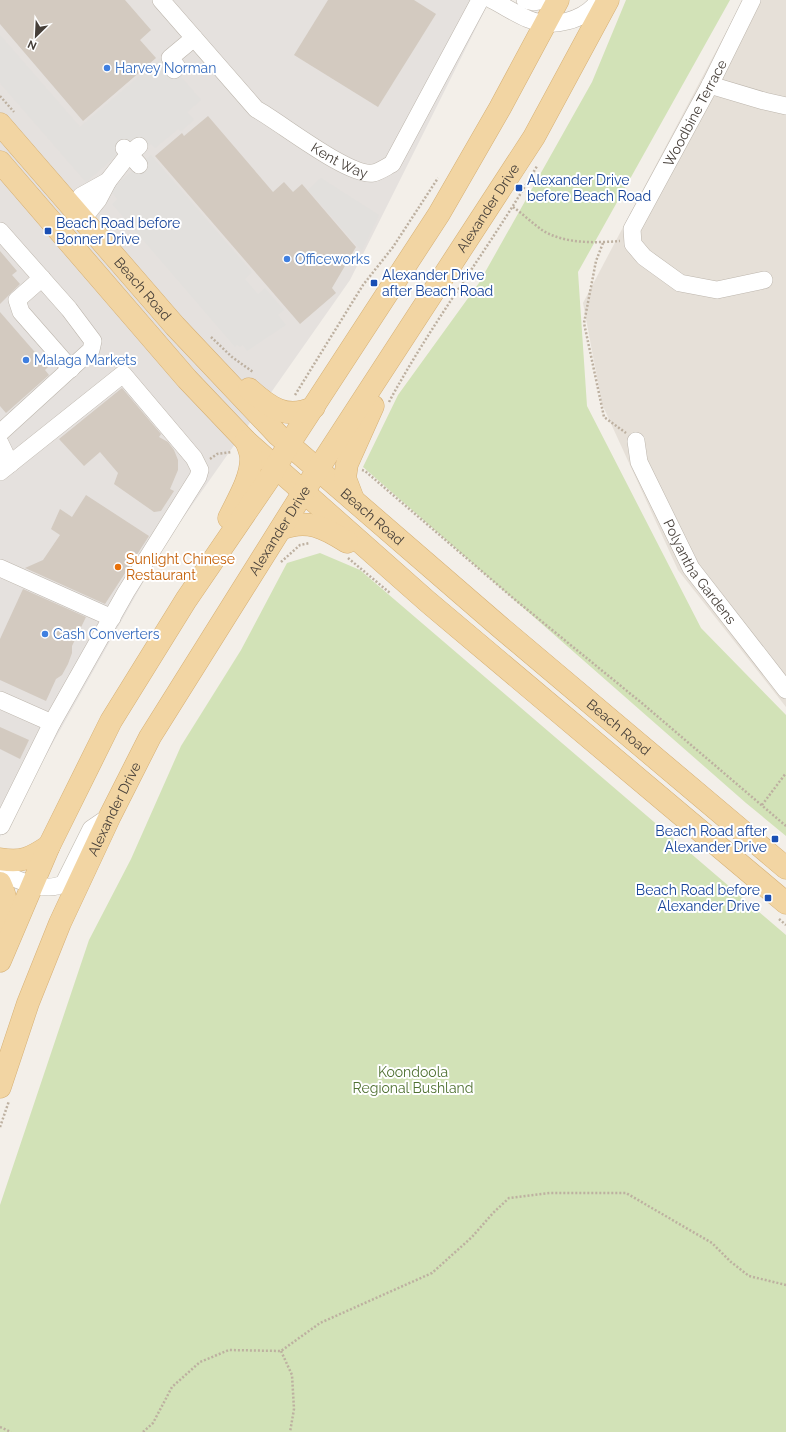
<svg xmlns="http://www.w3.org/2000/svg" width="786" height="1432" font-family="Raleway,sans-serif">
<style>
.residential{fill:#e6e0d8}
.industrial{fill:#e5e1de}
.green{fill:#d2e2b7}
.parking{fill:#e2e0dd}
.building{fill:#d3cac0}
.lines{fill:none;stroke-linecap:round;stroke-linejoin:round}
.minor-casing{stroke:#bdb6ad;stroke-width:18}
.major-casing{stroke:#d6b074;stroke-width:23}
.path{stroke:#bdb0a0;stroke-width:2.5;stroke-dasharray:2 2;stroke-linecap:butt}
.minor{stroke:#fff;stroke-width:17}
.major{stroke:#f2d5a3;stroke-width:22}
.shop-dot{fill:#3f7fe0;stroke:#fff;stroke-width:1.5}
.transit-dot{fill:#1a4fb4;stroke:#fff;stroke-width:1.5}
.food-dot{fill:#e8710a;stroke:#fff;stroke-width:1.5}
.labels{text-anchor:middle;dominant-baseline:central;stroke-width:4;stroke-linejoin:round;paint-order:stroke}
.shop-label{font-size:14px;fill:#366cbe;stroke:#fff;text-anchor:start}
.street-label{font-size:14px;fill:#463f39;stroke:#fff}
.transit-label{font-size:14px;fill:#164399;stroke:#fff;text-anchor:start}
.food-label{font-size:14px;fill:#c56008;stroke:#fff;text-anchor:start}
.park-label{font-size:14px;fill:#4f7132;stroke:#fff}
</style>
<rect width="100%" height="100%" fill="#f3efe9"/>
<path class="residential" d="M743 0H786V707L678 570 602 404 583 303Z"/>
<path class="industrial" d="M0 0H490L350 280 164 545 0 837Z"/>
<g class="green">
<path d="M626 0H730L578 272 587 406 701 628 786 715V836L746 803 363 467 398 395 479 283 592 82Z"/>
<path d="M320 553 360 570 786 935V1432H0V1205L89 940 131 859 181 746 241 650 287 563Z"/>
</g>
<g class="parking">
<path d="M0 35 80 127 163 56 201 100 187 112 194 120 181 131 178 129 155 148 151 144 143 150 134 140 86 182 0 83Z"/>
<path d="M151 155 252 272 245 279 258 294 265 288 284 310 278 315 286 325 247 351 243 345 240 347 237 345 235 347 112 204 117 199 110 190Z"/>
<path d="M321 178 379 215 362 251 308 190Z"/>
</g>
<g class="building">
<path d="M0 0H125L151 30 140 40 156 58 83 121 0 24Z"/>
<path d="M328 0H414L436 14 378 107 294 55Z"/>
<path d="M208 116 273 192 284 182 293 192 302 184 356 247 332 288 336 293 300 324 155 156 182 133 184 136Z"/>
<path d="M0 251 17 271 12 275 20 284 0 304Z"/>
<path d="M0 312 40 358 44 354 52 363 45 370 49 375 6 413 0 406Z"/>
<path d="M122 388 161 434 159 437 168 442 174 450 178 460V470L170 489 174 491 161 511 154 512 114 484 118 473 100 452 84 466 59 439Z"/>
<path d="M86 495 149 536 105 604 25 568 43 560 60 535 51 529 60 509 72 517Z"/>
<path d="M23 589 86 617 72 646V653L68 664 62 675 56 679 46 701 0 680V639Z"/>
<path d="M0 727 29 740 20 759 0 749Z"/>
</g>
<g class="lines">
<g class="minor-casing">
<g id="minor">
<path id="s1" d="M161 0 256 109C280 122 349 177 373 173 379 172 386 167 392 164L480 0"/>
<path d="M492 0C504 6 516 14 528 19 552 29 585 21 599 0"/>
<path d="M525 0 534 2 545 0"/>
<path d="M752 0 710 85 632 229 633 244 644 257 680 283 717 290 764 280"/>
<path d="M174 70 177 67 170 58 194 38"/>
<path d="M710 85 764 101 786 106"/>
<path d="M124 148 139 165"/>
<path d="M74 209 81 196 108 181 129 154 139 146"/>
<path d="M82 220 98 200 108 181"/>
<path d="M0 231 69 309 93 341 91 350 0 433"/>
<path d="M42 278 17 300 21 312 71 369"/>
<path id="s2" d="M636 441 639 462 691 568 786 690"/>
<path d="M0 443 10 464 0 472"/>
<path d="M10 464 123 374 194 458 200 470 198 477 126 592 52 723"/>
<path d="M0 568 112 618"/>
<path d="M0 700 52 723 1 826 0 825"/>
<path d="M0 872C17 880 47 894 64 883L91 829 110 816"/>
</g>
</g>
<g class="major-casing">
<g id="major">
<path id="s3" d="M0 124 175 326 278 435 500 627 786 868"/>
<path d="M0 162 187 379 246 441 428 602 786 903"/>
<path d="M249 389C269 407 287 421 314 407"/>
<path d="M353 499 345 478 347 464 373 406"/>
<path d="M229 518C237 501 251 479 251 459 251 453 248 446 246 441"/>
<path d="M281 529C307 518 325 528 347 542"/>
<path d="M0 859C22 863 31 858 49 846"/>
<path d="M0 883C9 901 7 917 4 935"/>
<path d="M0 961 49 846 111 721 186 600 268 480 289 444 439 214 500 108 558 0"/>
<path id="s4" d="M0 1087 28 1003 60 923 110 816 150 737 318 469 534 137 608 0"/>
</g>
</g>
<g class="path">
<path d="M0 96 14 112"/>
<path d="M513 207C523 214 532 223 542 230 564 244 595 243 620 241"/>
<path d="M603 243 596 261 584 323 604 417 626 433"/>
<path d="M211 337 232 357 253 372"/>
<path d="M295 395 363 285 393 247 438 178"/>
<path d="M389 402C433 320 491 246 537 166"/>
<path d="M210 459 217 454 232 452"/>
<path d="M362 470 365 471 513 598 643 704 786 826"/>
<path d="M348 558 390 593"/>
<path d="M281 562 300 545 310 543"/>
<path d="M762 805 786 773"/>
<path d="M779 919 786 925"/>
<path d="M0 1127 9 1101"/>
<path d="M281 1351 292 1375 294 1409 290 1432"/>
<path d="M0 1427 11 1432"/>
<path d="M143 1432 153 1423 172 1387 200 1362 229 1350 281 1351 320 1323 432 1273 472 1237 493 1213 509 1198 550 1193H626L712 1243 731 1262 749 1276 786 1285"/>
</g>
<use href="#minor" class="minor"/>
<use href="#major" class="major"/>
</g>
<g class="shop-dot">
<circle cx="107" cy="68" r="4"/>
<circle cx="287" cy="259" r="4"/>
<circle cx="26" cy="360" r="4"/>
<circle cx="45" cy="634" r="4"/>
</g>
<g class="transit-dot">
<rect x="515" y="184" width="8" height="8" rx="2"/>
<rect x="44" y="227" width="8" height="8" rx="2"/>
<rect x="370" y="279" width="8" height="8" rx="2"/>
<rect x="771" y="835" width="8" height="8" rx="2"/>
<rect x="764" y="894" width="8" height="8" rx="2"/>
</g>
<circle class="food-dot" cx="118" cy="567" r="4"/>
<g class="labels">
<g class="shop-label">
<text x="115" y="68">Harvey Norman</text>
<text x="295" y="259">Officeworks</text>
<text x="34" y="360">Malaga Markets</text>
<text x="53" y="634">Cash Converters</text>
</g>
<g class="street-label">
<text transform="translate(695 113) rotate(-62)">Woodbine Terrace</text>
<text stroke="none"><textPath href="#s1" startOffset="243">Kent Way</textPath></text>
<text stroke="none"><textPath href="#s4" startOffset="1009">Alexander Drive</textPath></text>
<text stroke="none"><textPath href="#s3" startOffset="218">Beach Road</textPath></text>
<text stroke="none"><textPath href="#s3" startOffset="542">Beach Road</textPath></text>
<text stroke="none"><textPath href="#s4" startOffset="625">Alexander Drive</textPath></text>
<text stroke="none"><textPath href="#s2" startOffset="147">Polyantha Gardens</textPath></text>
<text stroke="none"><textPath href="#s3" startOffset="866">Beach Road</textPath></text>
<text stroke="none"><textPath href="#s4" startOffset="301">Alexander Drive</textPath></text>
</g>
<g class="transit-label">
<text x="527" y="180">Alexander Drive<tspan x="527" dy="16">before Beach Road</tspan></text>
<text x="56" y="223">Beach Road before<tspan x="56" dy="16">Bonner Drive</tspan></text>
<text x="382" y="275">Alexander Drive<tspan x="382" dy="16">after Beach Road</tspan></text>
<text x="767" y="831" text-anchor="end">Beach Road after<tspan x="767" dy="16">Alexander Drive</tspan></text>
<text x="760" y="890" text-anchor="end">Beach Road before<tspan x="760" dy="16">Alexander Drive</tspan></text>
</g>
<g class="food-label">
<text x="126" y="559">Sunlight Chinese<tspan x="126" dy="16">Restaurant</tspan></text>
</g>
<g class="park-label">
<text x="413" y="1072">Koondoola<tspan x="413" dy="16">Regional Bushland</tspan></text>
</g>
</g>
<g transform="translate(36 36) rotate(204)" stroke="#ffffff" stroke-width="3" paint-order="stroke">
<path d="M0-3L7 15L0 10L-7 15Z" fill="#463f39"/>
<text y="-6" font-size="11" font-weight="bold" text-anchor="middle" fill="#463f39">N</text>
</g>
</svg>
